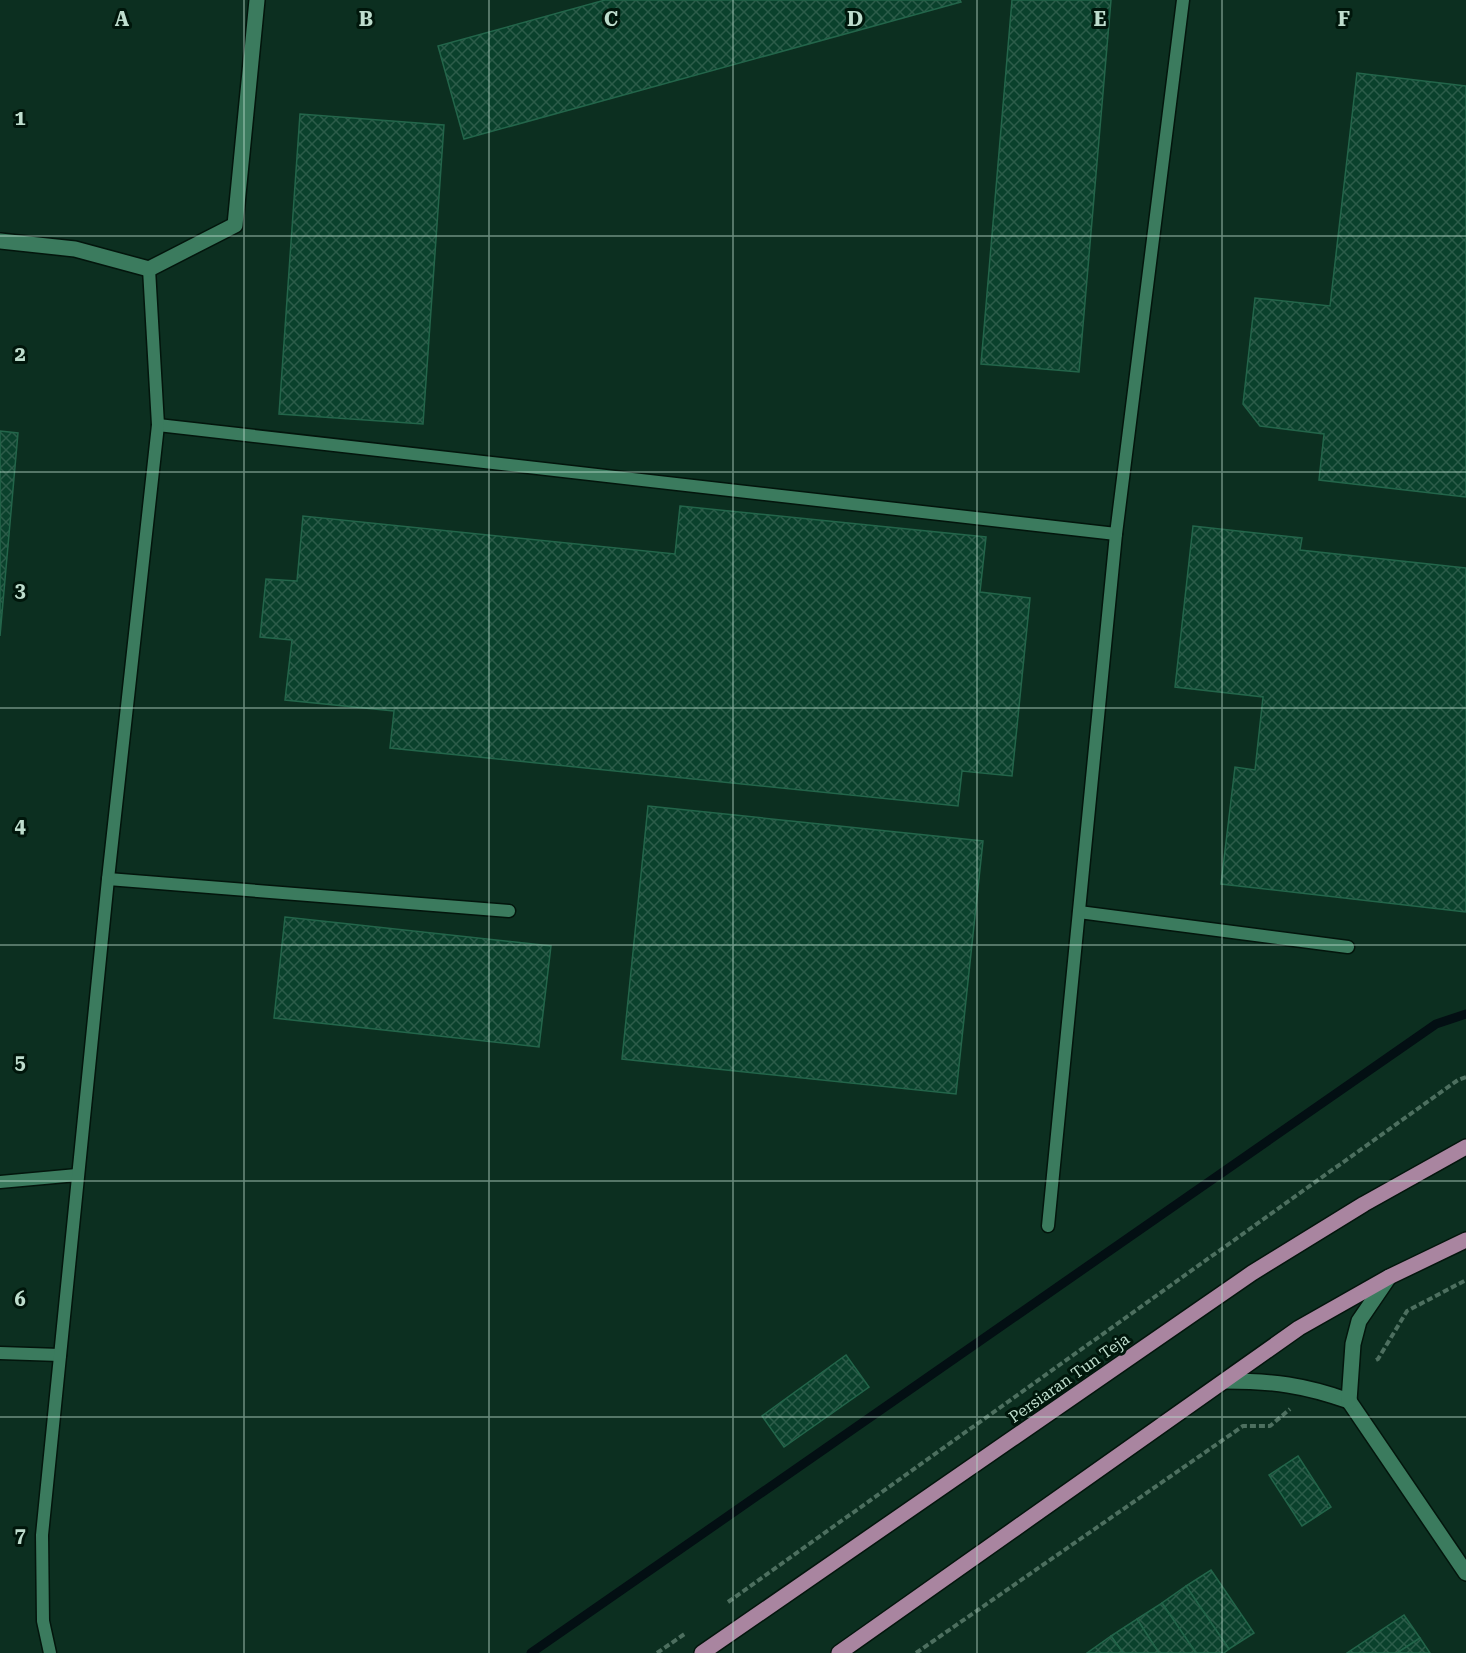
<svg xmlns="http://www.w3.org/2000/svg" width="1466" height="1653" font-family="'Roboto Serif',serif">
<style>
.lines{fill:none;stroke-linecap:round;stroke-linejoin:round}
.stream{stroke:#030f13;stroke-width:9}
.building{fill:url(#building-cross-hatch);stroke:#23654a;stroke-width:1.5}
.service-casing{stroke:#03150c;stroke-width:15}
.minor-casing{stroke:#03150c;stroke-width:18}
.primary-casing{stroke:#03150c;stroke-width:18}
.path{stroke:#4d6f5f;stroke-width:4;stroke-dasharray:6 3;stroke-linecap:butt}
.service{stroke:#3b7b5e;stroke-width:12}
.minor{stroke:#3b7b5e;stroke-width:15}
.primary{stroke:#a985a0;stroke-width:15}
.grid{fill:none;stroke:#beddcd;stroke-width:1.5;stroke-opacity:0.55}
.labels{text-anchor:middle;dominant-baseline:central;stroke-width:6;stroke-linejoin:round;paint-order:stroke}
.street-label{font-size:16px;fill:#beddcd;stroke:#00160b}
.grid-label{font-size:20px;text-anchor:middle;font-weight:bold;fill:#beddcd;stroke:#00160b;stroke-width:6;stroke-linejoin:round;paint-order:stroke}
</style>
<defs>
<pattern id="building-cross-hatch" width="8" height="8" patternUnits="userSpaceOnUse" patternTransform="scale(1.5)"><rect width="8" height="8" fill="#0a412c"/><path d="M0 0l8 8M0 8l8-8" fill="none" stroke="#2c5c49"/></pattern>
</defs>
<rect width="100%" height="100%" fill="#0c2f20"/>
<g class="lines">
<path class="stream" d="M531 1653 1436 1024 1466 1014"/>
</g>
<g class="building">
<path d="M605 0H960L961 2 464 139 438 46Z"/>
<path d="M1012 0H1111L1079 372 981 364Z"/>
<path d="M1357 73 1466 86V497L1319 480 1324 434 1260 426 1243 404 1255 298 1330 306Z"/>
<path d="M300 114 444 125 423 424 279 414Z"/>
<path d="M0 431 18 433 0 636Z"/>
<path d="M680 506 986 537 980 592 1030 598 1012 776 962 771 958 806 390 748 394 711 285 700 292 640 260 637 266 579 297 581 303 516 675 554Z"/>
<path d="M1193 526 1302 538 1300 550 1466 568V912L1221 884 1235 767 1255 770 1263 697 1175 687Z"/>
<path d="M648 806 983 841 956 1094 622 1059Z"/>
<path d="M285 917 551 946 539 1047 274 1018Z"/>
<path d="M846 1355 869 1387 784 1447 762 1416Z"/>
<path d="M1298 1456 1331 1507 1302 1526 1269 1475Z"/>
<path d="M1211 1570 1254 1633 1229 1649 1186 1586Z"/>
<path d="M1186 1586 1229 1649 1224 1653H1196L1162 1603Z"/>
<path d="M1162 1603 1196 1653H1159L1137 1619Z"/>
<path d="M1404 1615 1420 1638 1397 1653H1347Z"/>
<path d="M1137 1619 1159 1653H1123L1111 1636Z"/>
<path d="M1111 1636 1123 1653H1087Z"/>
<path d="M1420 1638 1430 1653H1397Z"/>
</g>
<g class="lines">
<g class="service-casing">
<g id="service">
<path d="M158 425 1116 534"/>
<path d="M108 879 509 911"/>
<path d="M1079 912 1348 947"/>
<path d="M0 1182 77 1175"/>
<path d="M1048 1226 1116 534 1183 0"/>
<path d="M0 1353 60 1355"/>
<path d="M50 1653 43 1621 42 1535 108 879 158 425 149 269"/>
</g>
</g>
<g class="minor-casing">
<g id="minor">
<path d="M0 241 75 249 149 269 235 225 257 0"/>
<path d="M1225 1381C1273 1381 1304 1385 1349 1401"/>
<path d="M1349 1401 1466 1573"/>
<path d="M1349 1401 1353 1344 1359 1321 1389 1277"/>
</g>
</g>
<g class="primary-casing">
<g id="primary">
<path d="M702 1653 1252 1273 1364 1204 1466 1147"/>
<path d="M839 1653 1299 1328 1389 1277 1466 1240"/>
</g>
</g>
<g class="path">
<path d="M1376 1360 1378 1359 1407 1311 1466 1280"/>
<path d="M728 1602 1458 1080 1466 1077"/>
<path d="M657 1653 686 1633"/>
<path d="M916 1653 1243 1426H1270L1290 1409"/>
</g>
<use href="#service" class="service"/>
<use href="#minor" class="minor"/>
<use href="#primary" class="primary"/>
</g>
<path class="grid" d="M244 0V1653M489 0V1653M733 0V1653M977 0V1653M1222 0V1653M0 236H1466M0 472H1466M0 708H1466M0 945H1466M0 1181H1466M0 1417H1466"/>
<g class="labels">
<g class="street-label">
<text transform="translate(1069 1378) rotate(-35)">Persiaran Tun Teja</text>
</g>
</g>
<g class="grid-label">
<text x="122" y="26">A</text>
<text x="366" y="26">B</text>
<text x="611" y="26">C</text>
<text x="855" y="26">D</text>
<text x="1100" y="26">E</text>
<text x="1344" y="26">F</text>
<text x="20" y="125">1</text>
<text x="20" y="361">2</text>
<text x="20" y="597">3</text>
<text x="20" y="833">4</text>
<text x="20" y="1069">5</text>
<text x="20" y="1306">6</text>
<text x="20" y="1542">7</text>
</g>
</svg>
